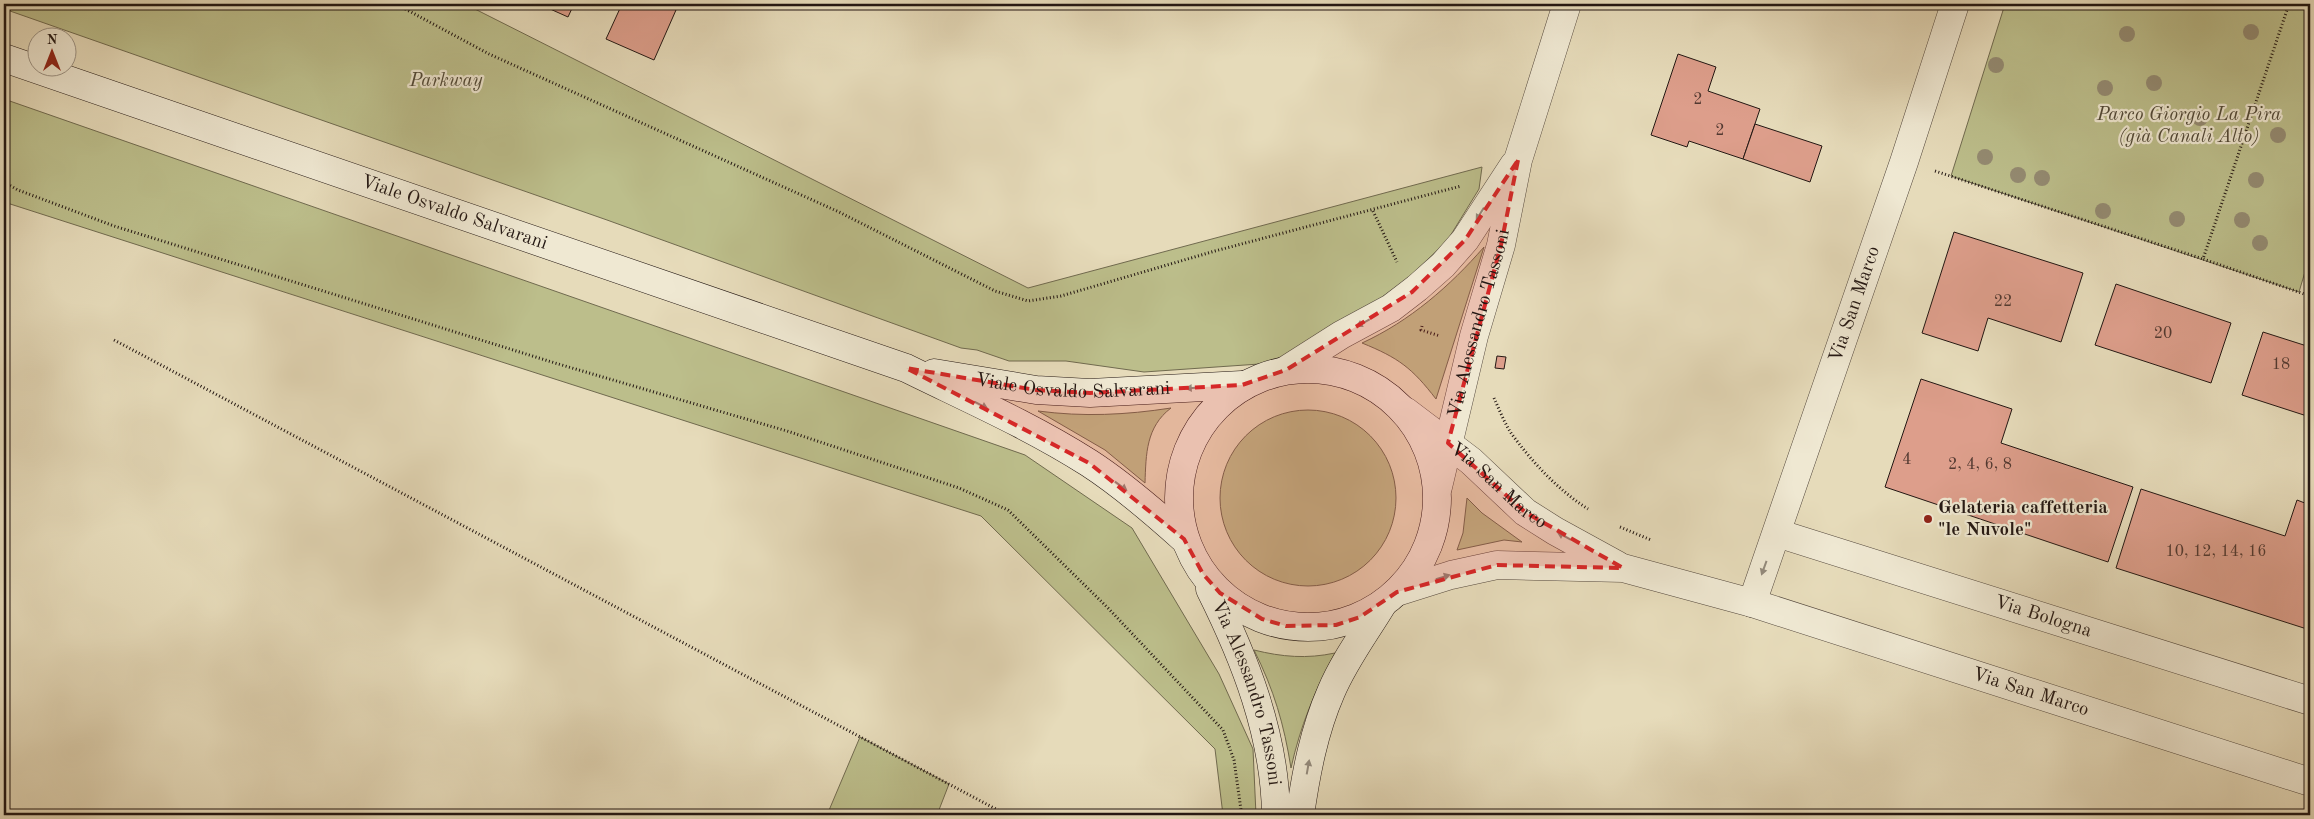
<svg xmlns="http://www.w3.org/2000/svg" width="2314" height="819" font-family="'Old Standard TT',serif">
<style>
.green{fill:#bcbe8b;stroke:#706a4f}
.building{fill:#dd9e8b;stroke:#231713}
.lines{fill:none;stroke-linecap:round;stroke-linejoin:round}
.minor-casing{stroke:#54483d;stroke-width:29}
.tertiary-casing{stroke:#54483d;stroke-width:29}
.secondary-casing{stroke:#231713;stroke-width:29}
.path{stroke:#231713;stroke-width:3;stroke-dasharray:1 2.5;stroke-linecap:butt}
.minor{stroke:#efe8d2;stroke-width:28}
.tertiary{stroke:#efe8d2;stroke-width:28}
.secondary{stroke:#efe8d2;stroke-width:28}
.tree{fill:#948b72}
.oneway{fill:#938a7c}
.marked{fill:#d62828;fill-opacity:0.2;stroke:#d62828;stroke-width:4;stroke-dasharray:10 6;stroke-linejoin:round}
.poi-dot{fill:#8f2418;stroke:#efe8d2;stroke-width:2}
.labels{text-anchor:middle;dominant-baseline:central;stroke-width:4.5;stroke-linejoin:round;paint-order:stroke}
.number-label{font-size:16px;fill:#523931}
.park-label{font-size:19px;font-style:italic;fill:#514937;stroke:#efe8d2}
.street-label{font-size:19px;fill:#231713;stroke:#efe8d2}
.poi-label{font-size:19px;font-weight:bold;fill:#231713;stroke:#efe8d2;text-anchor:start}
</style>
<rect width="100%" height="100%" fill="#e6dbba"/>
<filter id="stains"><feTurbulence type="fractalNoise" baseFrequency=".004" numOctaves="4"/><feColorMatrix values="0 0 0 0 .2 0 0 0 0 .09 0 0 0 0 .02 0 0 0 .5 -.17"/></filter>
<radialGradient id="worn" r=".72"><stop offset=".6" stop-color="#630" stop-opacity="0"/><stop offset="1" stop-color="#630" stop-opacity=".3"/></radialGradient>
<g class="green">
<path d="M14 4H465L1028 288 1482 167 1479 189 1447 241 1408 278 1355 317 1274 363 1144 372 1066 361H1009L977 350 961 348 607 220 10 11Z"/>
<path d="M2005 4H2310V255L2299 292 1951 176Z"/>
<path d="M4 99 1025 455 1132 528 1219 674 1253 749 1256 815H1223L1215 749 981 516 4 202Z"/>
<path d="M1484 247 1436 399C1412 368 1399 358 1362 343 1410 321 1450 286 1484 247Z"/>
<path d="M1171 408C1146 427 1146 454 1145 483L1105 450 1038 411C1083 417 1126 415 1171 408Z"/>
<circle cx="1308" cy="498" r="88"/>
<path d="M1467 498 1482 513 1522 542 1504 540 1457 550 1463 533Z"/>
<path d="M1254 650C1282 657 1307 659 1335 653 1315 690 1300 727 1291 768 1284 724 1274 690 1254 650Z"/>
<path d="M860 737 949 784 937 815H827Z"/>
</g>
<g class="building">
<path d="M539 4H574L568 17Z"/>
<path d="M622 4H662L676 10 654 60 606 39Z"/>
<path d="M1678 54 1716 67 1708 91 1760 109 1743 159 1689 141 1687 147 1651 135Z"/>
<path d="M1755 124 1822 146 1810 182 1743 159Z"/>
<path d="M1954 232 2083 273 2061 342 1988 318 1978 351 1922 333Z"/>
<path d="M2116 284 2231 323 2211 383 2095 345Z"/>
<path d="M2263 332 2310 347V417L2242 395Z"/>
<path d="M1497 356 1506 357 1504 369 1495 368Z"/>
<path d="M1921 379 2012 409 2001 443 2133 487 2108 562 1885 487Z"/>
<path d="M2141 489 2285 536 2297 500 2310 505V630L2116 568Z"/>
</g>
<g class="lines">
<g class="minor-casing">
<g id="minor">
<path id="s1" d="M1777 533 2310 701"/>
<path id="s2" d="M1752 603 1904 162 1955 4"/>
</g>
</g>
<g class="tertiary-casing">
<g id="tertiary">
<path d="M1286 370 1341 335 1391 308 1417 288 1443 265 1465 240 1514 165"/>
<path id="s3" d="M1405 411 1471 461 1525 512 1555 531 1617 565"/>
<path id="s4" d="M1438 487 1474 336 1501 245 1518 160 1567 4"/>
<path id="s5" d="M1397 592 1451 575 1497 565 1623 568 1752 603 2310 782"/>
</g>
</g>
<g class="secondary-casing">
<g id="secondary">
<path id="s6" d="M4 58 906 368C967 398 1031 426 1089 463 1123 485 1154 512 1184 539"/>
<circle cx="1308" cy="498" r="129"/>
<path id="s7" d="M934 373 1036 390 1090 393 1242 385"/>
<path id="s8" d="M1210 589C1245 659 1275 735 1276 815"/>
<path d="M1300 815C1306 773 1314 731 1331 692 1344 661 1365 633 1382 605"/>
</g>
</g>
<g class="path">
<path d="M396 4 489 54 839 212 995 291 1028 301 1061 296 1215 251 1461 186"/>
<path d="M2289 4 2203 259 2310 296"/>
<path d="M1935 171 2203 259"/>
<path d="M4 182 18 190 114 226 555 363 787 431 959 488 1008 510 1108 608 1223 730 1234 760 1241 810"/>
<path d="M1373 211 1397 262"/>
<path d="M1422 326 1421 330 1440 336"/>
<path d="M114 340 1007 815"/>
<path d="M1494 398C1499 409 1504 422 1511 433 1532 462 1558 490 1588 509"/>
<path d="M1620 527 1651 540"/>
</g>
<use href="#minor" class="minor"/>
<use href="#tertiary" class="tertiary"/>
<use href="#secondary" class="secondary"/>
</g>
<g class="tree">
<circle cx="2251" cy="32" r="8"/>
<circle cx="2127" cy="34" r="8"/>
<circle cx="1996" cy="65" r="8"/>
<circle cx="2154" cy="83" r="8"/>
<circle cx="2105" cy="88" r="8"/>
<circle cx="2200" cy="118" r="8"/>
<circle cx="2278" cy="135" r="8"/>
<circle cx="1985" cy="157" r="8"/>
<circle cx="2018" cy="175" r="8"/>
<circle cx="2042" cy="178" r="8"/>
<circle cx="2256" cy="180" r="8"/>
<circle cx="2103" cy="211" r="8"/>
<circle cx="2177" cy="219" r="8"/>
<circle cx="2242" cy="220" r="8"/>
<circle cx="2260" cy="243" r="8"/>
</g>
<defs><path id="oneway-solid" d="M-6-.8H1V-3.2L6.5 0L1 3.2V.8H-6Z" transform="scale(1.25)"/></defs>
<g class="oneway">
<use href="#oneway-solid" transform="translate(1480 214) rotate(122)"/>
<use href="#oneway-solid" transform="translate(1363 323) rotate(152)"/>
<use href="#oneway-solid" transform="translate(1193 388) rotate(177)"/>
<use href="#oneway-solid" transform="translate(981 405) rotate(27)"/>
<use href="#oneway-solid" transform="translate(1121 486) rotate(36)"/>
<use href="#oneway-solid" transform="translate(1564 536) rotate(-152)"/>
<use href="#oneway-solid" transform="translate(1764 568) rotate(110)"/>
<use href="#oneway-solid" transform="translate(1443 577) rotate(-18)"/>
<use href="#oneway-solid" transform="translate(1308 767) rotate(-80)"/>
</g>
<path class="marked" d="M1518 160 1501 245 1448 443 1525 512 1623 568 1497 565 1397 592 1360 617 1336 625 1286 626 1262 619 1220 593 1203 574 1184 539 1089 463 906 368 1036 390 1090 393 1242 385 1286 370 1412 292 1465 240Z"/>
<circle class="poi-dot" cx="1928" cy="519" r="5"/>
<g class="labels">
<g class="number-label">
<text x="1698" y="100">2</text>
<text x="1720" y="131">2</text>
<text x="2003" y="302">22</text>
<text x="2163" y="334">20</text>
<text x="2281" y="365">18</text>
<text x="1907" y="460">4</text>
<text x="1980" y="465">2, 4, 6, 8</text>
<text x="2216" y="552">10, 12, 14, 16</text>
</g>
<g class="park-label">
<text x="446" y="81">Parkway</text>
<text x="2189" y="115">Parco Giorgio La Pira<tspan x="2189" dy="22">(già Canali Alto)</tspan></text>
</g>
<g class="street-label">
<text stroke="none"><textPath href="#s6" startOffset="476">Viale Osvaldo Salvarani</textPath></text>
<text stroke="none"><textPath href="#s2" startOffset="316">Via San Marco</textPath></text>
<text stroke="none"><textPath href="#s4" startOffset="169">Via Alessandro Tassoni</textPath></text>
<text stroke="none"><textPath href="#s7" startOffset="140">Viale Osvaldo Salvarani</textPath></text>
<text stroke="none"><textPath href="#s3" startOffset="120">Via San Marco</textPath></text>
<text stroke="none"><textPath href="#s1" startOffset="279">Via Bologna</textPath></text>
<text stroke="none"><textPath href="#s5" startOffset="656">Via San Marco</textPath></text>
<text stroke="none"><textPath href="#s8" startOffset="111">Via Alessandro Tassoni</textPath></text>
</g>
<g class="poi-label">
<text x="1938" y="508">Gelateria caffetteria<tspan x="1938" dy="22">"le Nuvole"</tspan></text>
</g>
</g>
<rect width="2314" height="819" fill="none" stroke="#e6dbba" stroke-width="20"/>
<rect x="5" y="5" width="2304" height="809" fill="none" stroke="#231713" stroke-width="2.5"/>
<rect x="10" y="10" width="2294" height="799" fill="none" stroke="#231713"/>
<g transform="translate(52 52)"><circle r="24" fill="#efe8d2" stroke="#9d9486"/>
<path d="M0-4L9 19L0 12L-9 19Z" fill="#8f2418"/>
<text y="-8" font-size="14" font-weight="bold" text-anchor="middle" fill="#231713">N</text>
</g>
<rect width="100%" height="100%" filter="url(#stains)"/>
<rect width="100%" height="100%" fill="url(#worn)"/>
</svg>
